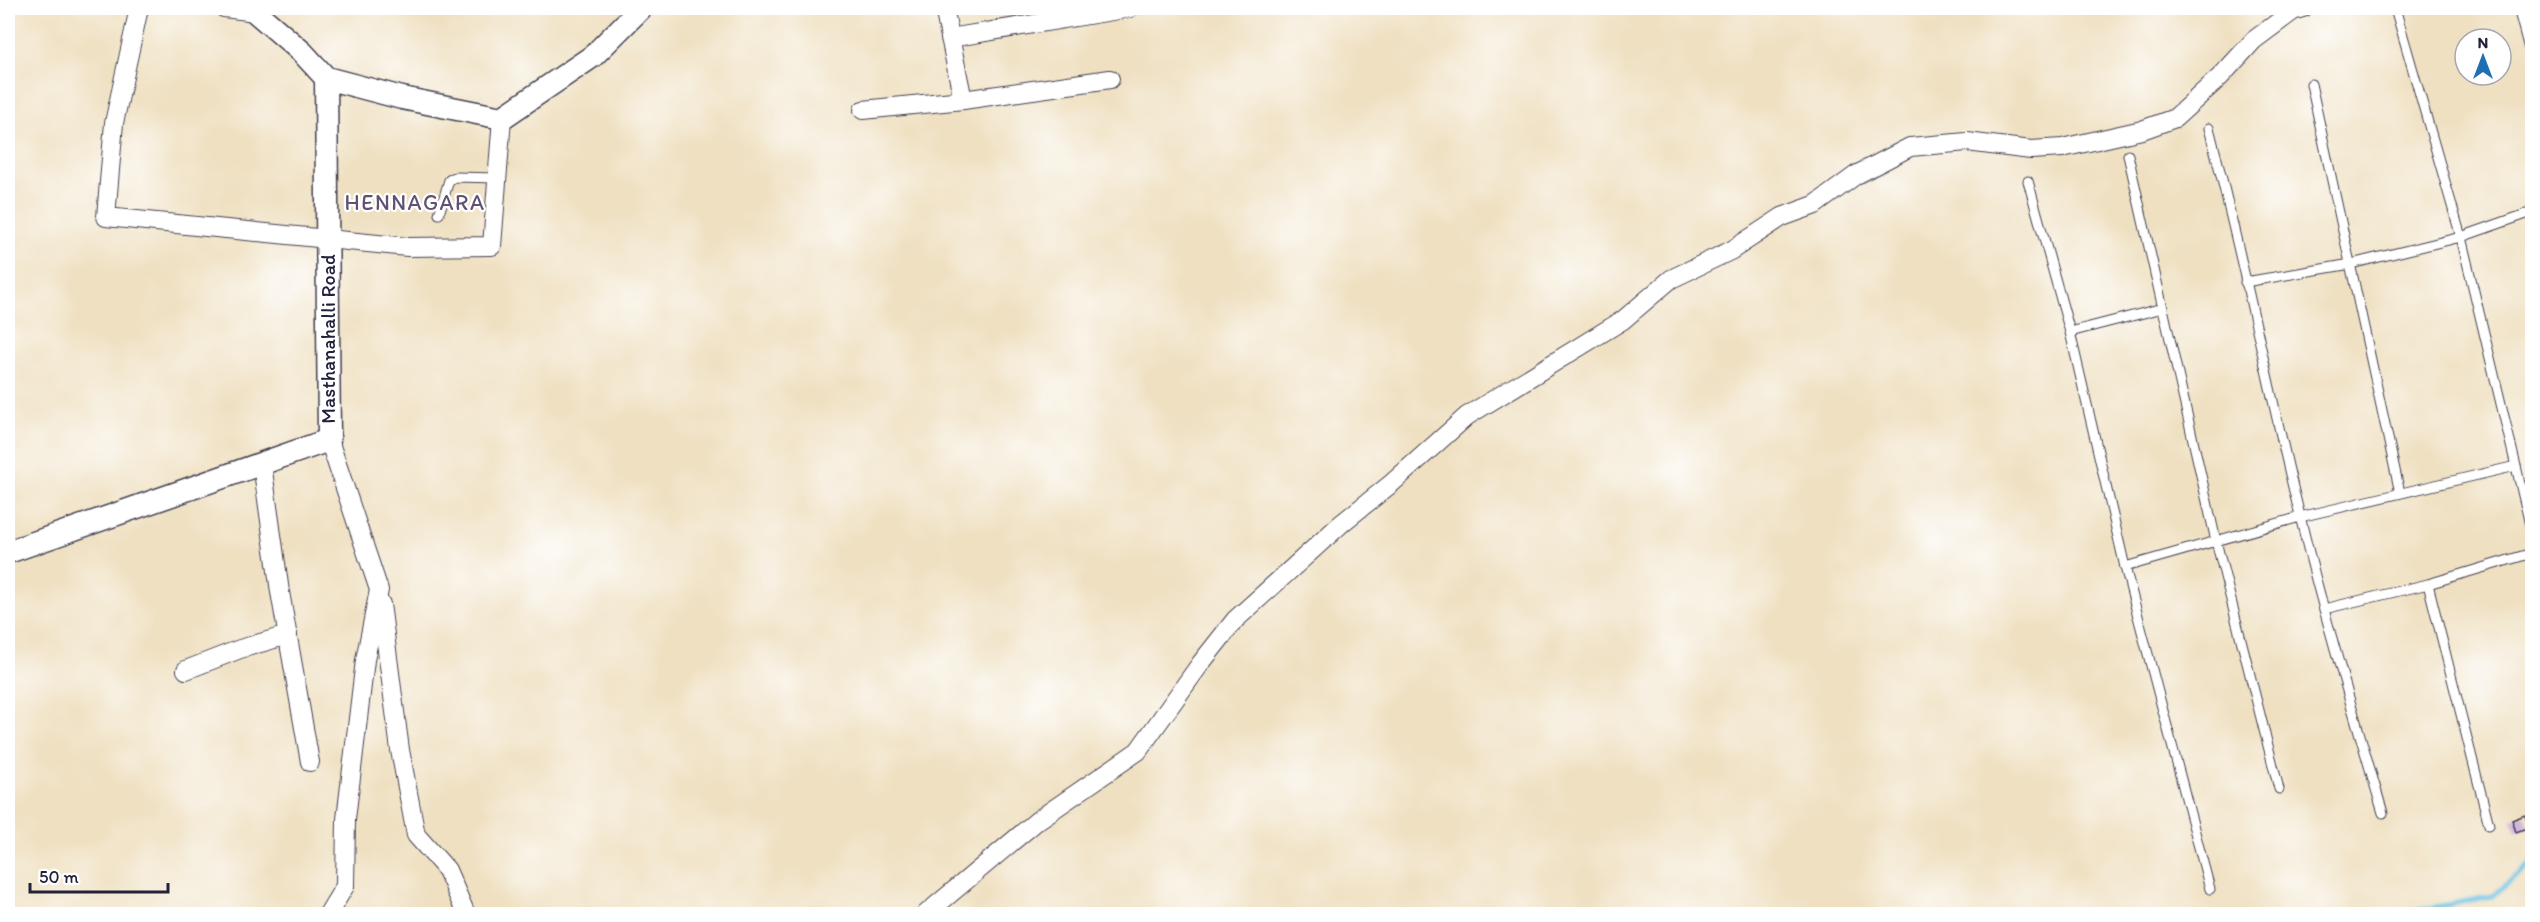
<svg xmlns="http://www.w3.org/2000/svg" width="2540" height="922" font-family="Itim,sans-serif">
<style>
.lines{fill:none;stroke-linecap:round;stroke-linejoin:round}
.stream{stroke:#63c0e1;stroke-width:5}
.building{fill:#caabd9}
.service-casing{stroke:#413e4f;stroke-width:11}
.minor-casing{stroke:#413e4f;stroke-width:20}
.tertiary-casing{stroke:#413e4f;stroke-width:25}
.service{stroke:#fff;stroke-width:9}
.minor{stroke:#fff;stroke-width:18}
.tertiary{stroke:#fff;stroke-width:22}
.labels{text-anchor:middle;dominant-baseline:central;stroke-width:4.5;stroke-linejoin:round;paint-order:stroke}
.street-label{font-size:20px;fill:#22223b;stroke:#fff}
.quarter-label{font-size:22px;letter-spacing:1.5px;fill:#5d5272;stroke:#fff}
</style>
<rect width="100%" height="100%" fill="#fff"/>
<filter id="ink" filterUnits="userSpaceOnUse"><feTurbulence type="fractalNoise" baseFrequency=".0167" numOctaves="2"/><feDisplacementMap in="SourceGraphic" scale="12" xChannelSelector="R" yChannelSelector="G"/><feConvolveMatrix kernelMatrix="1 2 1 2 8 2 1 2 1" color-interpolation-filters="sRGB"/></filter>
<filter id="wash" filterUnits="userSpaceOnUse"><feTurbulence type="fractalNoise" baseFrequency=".008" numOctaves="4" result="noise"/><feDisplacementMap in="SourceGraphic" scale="24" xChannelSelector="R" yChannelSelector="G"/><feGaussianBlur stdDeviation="1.35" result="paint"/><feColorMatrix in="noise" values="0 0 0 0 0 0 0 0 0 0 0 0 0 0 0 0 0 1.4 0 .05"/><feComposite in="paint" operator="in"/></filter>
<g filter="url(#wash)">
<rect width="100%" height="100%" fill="#efe0c1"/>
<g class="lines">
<path class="stream" d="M2400 914 2492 896 2532 864"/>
</g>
<g id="blocks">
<path class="building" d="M2525 815 2529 827 2516 832 2512 820Z"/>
</g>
</g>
<g filter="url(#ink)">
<use href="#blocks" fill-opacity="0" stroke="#413e4f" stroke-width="1.5"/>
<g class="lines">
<g class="service-casing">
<g id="service">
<path d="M2395 8 2461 237 2532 533"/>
<path d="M2518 8 2532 60"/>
<path d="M2311 84 2400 493"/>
<path d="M2209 128C2243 257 2268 387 2300 516 2324 616 2354 715 2383 813"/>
<path d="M2128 155 2216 541 2279 789"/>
<path d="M2028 181 2070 332 2125 567 2210 889"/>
<path d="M439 214 449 180 455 177 497 178"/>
<path d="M2245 282 2351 264 2461 237 2532 212"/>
<path d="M2070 332 2163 308"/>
<path d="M2125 567 2300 517 2516 466"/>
<path d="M2428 584 2489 825"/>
<path d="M2324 609 2428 584 2532 553"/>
</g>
</g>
<g class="minor-casing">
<g id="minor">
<path d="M139 8 114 123 106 217 408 247 492 246 502 118"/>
<path d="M224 8 256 12"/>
<path d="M944 8 963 100 1110 79"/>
<path d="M950 38 1130 8"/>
<path d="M863 110 963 100"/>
<path d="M262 464 280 592 310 762"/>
<path d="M381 604 400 750 416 835 447 870 466 914"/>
<path d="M186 670 240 649 288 635"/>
<path d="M328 914 345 886 346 819 365 660 379 590 329 440"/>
<path d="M926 914 1038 820 1138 751 1201 663 1235 620 1342 523 1392 483 1467 416 1623 320 1671 279 1732 250 1782 217 1815 205 1856 175 1910 147 1967 142 2031 150 2062 148 2142 130 2175 118 2221 76 2254 40 2293 11 2303 8"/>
</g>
</g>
<g class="tertiary-casing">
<g id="tertiary">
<path d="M251 8 302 52 326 78 402 98 502 118 593 56 641 8"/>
<path d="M8 552 329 440 326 78"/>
</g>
</g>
<use href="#service" class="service"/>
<use href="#minor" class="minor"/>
<use href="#tertiary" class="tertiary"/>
</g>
</g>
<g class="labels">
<g class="street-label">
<text transform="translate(328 339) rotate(-90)">Masthanahalli Road</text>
</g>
<g class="quarter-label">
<text x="415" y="202">HENNAGARA</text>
</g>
</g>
<rect width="2540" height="922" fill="none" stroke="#fff" stroke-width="30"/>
<g transform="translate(2483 57)"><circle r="28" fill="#ffffff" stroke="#a7a7b1" stroke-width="1.5"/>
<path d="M0-4.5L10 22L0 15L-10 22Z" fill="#1f6fb2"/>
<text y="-9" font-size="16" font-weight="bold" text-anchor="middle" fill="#22223b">N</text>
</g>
<path d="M30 883v9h138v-9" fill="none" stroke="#22223b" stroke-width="3"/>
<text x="39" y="883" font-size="18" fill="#22223b" stroke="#ffffff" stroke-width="4.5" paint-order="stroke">50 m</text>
</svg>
